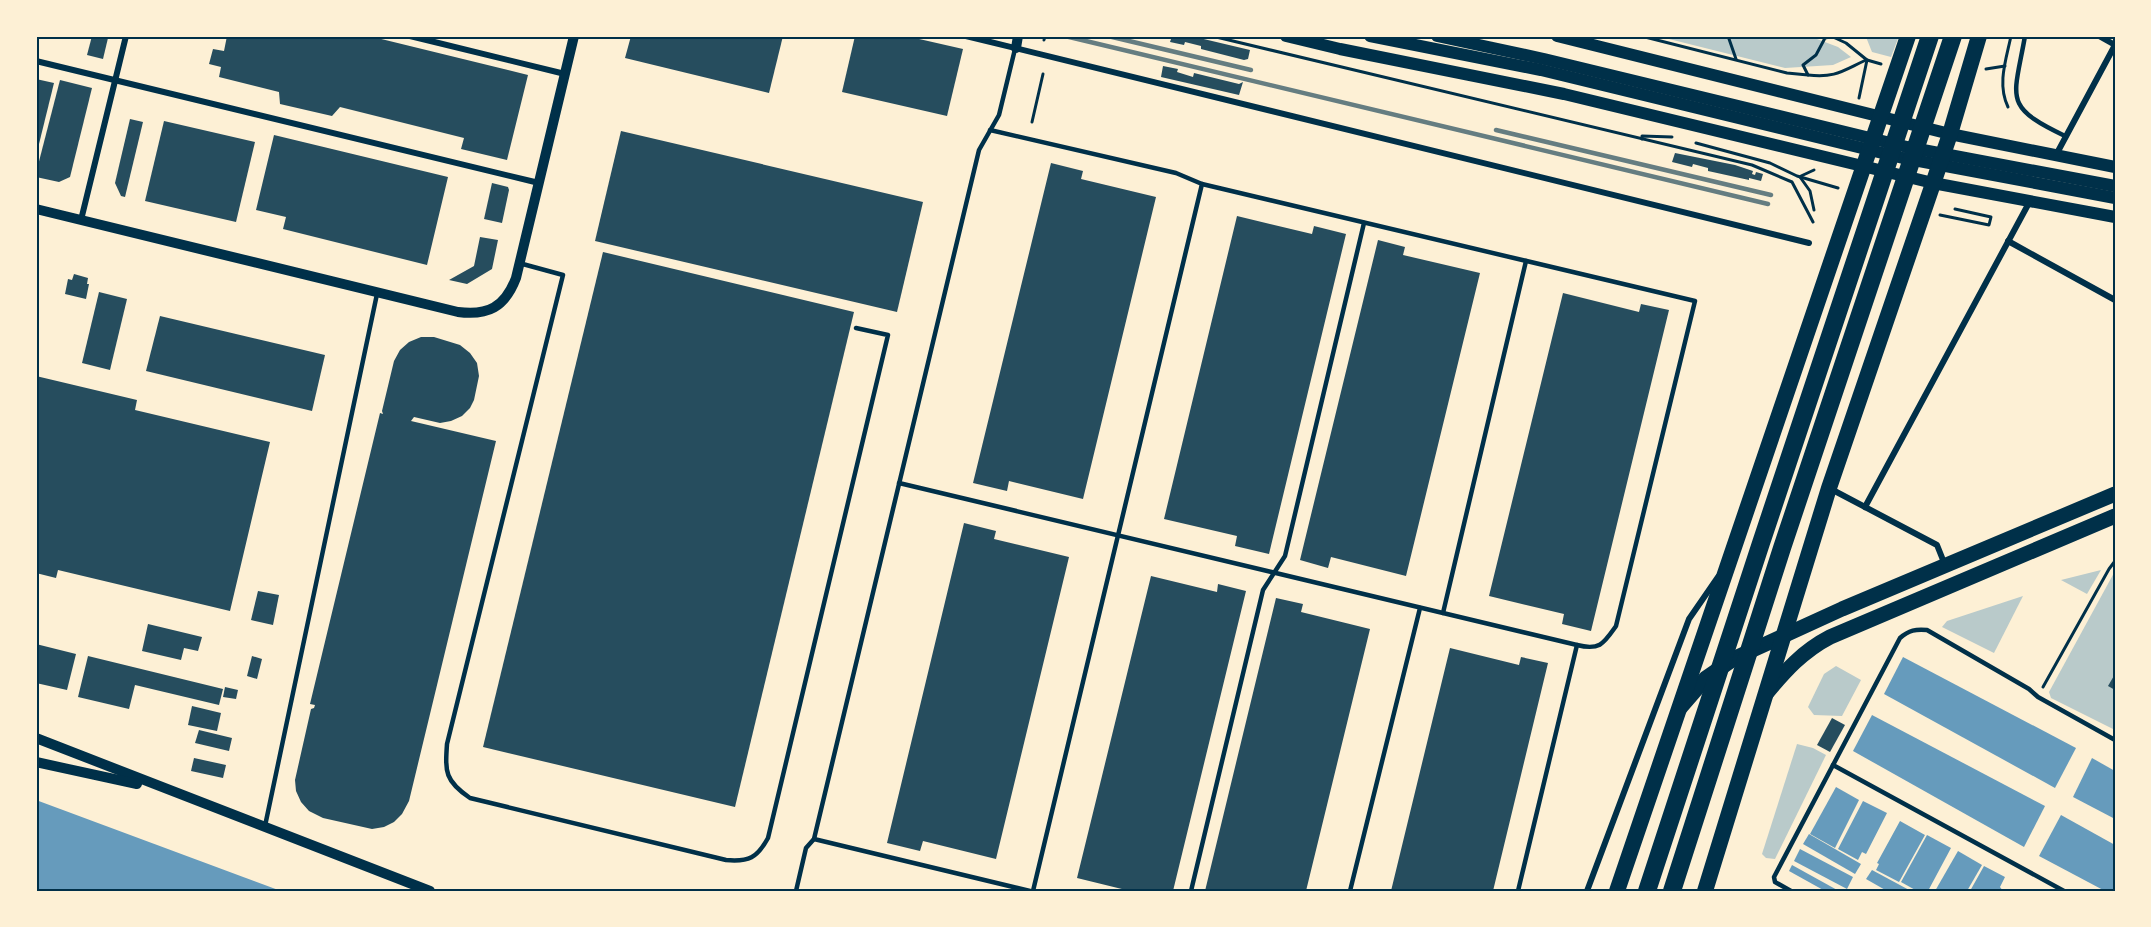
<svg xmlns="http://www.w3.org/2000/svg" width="2151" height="927" font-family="Lora,serif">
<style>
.green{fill:#b9caca}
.water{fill:#669bbc}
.building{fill:#264d5e}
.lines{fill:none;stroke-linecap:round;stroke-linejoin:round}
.path{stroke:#003049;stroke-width:3}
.service{stroke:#003049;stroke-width:4.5}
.minor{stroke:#003049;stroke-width:6}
.tertiary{stroke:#003049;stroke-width:10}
.secondary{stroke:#003049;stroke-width:12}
.primary{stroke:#003049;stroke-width:15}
.trunk{stroke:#003049;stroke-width:16}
.motorway{stroke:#003049;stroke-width:18}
.rail{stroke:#657d81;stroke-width:4.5}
.neatline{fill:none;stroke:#003049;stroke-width:2}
</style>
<rect width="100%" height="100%" fill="#fdf0d5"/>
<g class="green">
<path d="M1657 36H1809L1838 47 1851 57 1833 65 1785 68Z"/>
<path d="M1899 36 1891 57 1872 52 1866 37Z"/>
<path d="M2101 570 2087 594 2061 580Z"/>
<path d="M2115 571V730L2051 698 2049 692Z"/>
<path d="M2023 596 1994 653 1942 627 1947 621Z"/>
<path d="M1836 666 1861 680 1842 716 1814 715 1808 707 1824 674Z"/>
<path d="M1797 744 1813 748 1826 755 1775 859 1766 858 1762 854Z"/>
</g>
<g class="water">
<path d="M1903 657 2076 748 2055 788 1884 694Z"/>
<path d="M1872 715 2045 806 2024 847 1853 751Z"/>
<path d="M2092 758 2115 771V819L2073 797Z"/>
<path d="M1836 787 1859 800 1835 848 1810 834Z"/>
<path d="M36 800 281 891H36Z"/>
<path d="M1863 801 1887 813 1866 854 1862 852 1858 860 1838 849Z"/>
<path d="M2061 815 2115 845V891H2105L2039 856Z"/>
<path d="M1900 821 1925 835 1899 882 1876 870 1879 864 1877 863Z"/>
<path d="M1809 834 1861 864 1855 874 1803 844Z"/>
<path d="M1927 835 1951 848 1928 891H1917L1901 882Z"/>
<path d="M1800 849 1853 877 1847 889 1794 861Z"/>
<path d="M1958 851 1982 865 1967 891H1935Z"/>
<path d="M1792 865 1839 891H1825L1789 871Z"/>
<path d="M1984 866 2005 877 2000 887 2003 891H1970Z"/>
<path d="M1872 870 1911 891H1887L1866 879Z"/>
</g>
<g class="building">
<path d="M92 36 108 38 103 59 87 55Z"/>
<path d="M227 36H369L528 75 507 160 461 149 464 138 340 107 332 116 280 104 279 92 219 77 221 67 209 64 213 49 224 51Z"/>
<path d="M631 36H783L769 93 625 58Z"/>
<path d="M855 36H906L963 49 947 116 842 92Z"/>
<path d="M1172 36H1191L1250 50 1248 59 1244 60 1201 49V46L1185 42 1184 45 1170 42Z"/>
<path d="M1163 66 1178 69 1177 72 1193 77 1194 73 1239 84 1243 82 1239 95 1161 77Z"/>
<path d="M36 79 54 83 39 144H36Z"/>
<path d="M60 80 92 88 70 177 59 182 36 177V173Z"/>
<path d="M130 119 143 122 125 197 121 196 115 183Z"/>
<path d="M164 121 255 142 236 222 145 201Z"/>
<path d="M621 131 923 202 897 312 595 241Z"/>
<path d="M274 135 448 177 427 265 283 229 286 217 256 210Z"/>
<path d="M1675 153 1735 165 1753 171 1752 174 1755 175 1756 172 1763 174 1761 181 1749 178V180L1708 171V168L1693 164 1692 167 1672 162Z"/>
<path d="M1051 163 1083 171 1081 179 1156 197 1083 499 1009 481 1007 491 973 483Z"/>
<path d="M492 183 508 187 509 190 502 223 484 219Z"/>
<path d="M1237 216 1312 234 1314 226 1346 234 1269 554 1235 546 1237 536 1164 519Z"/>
<path d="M480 237 498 240 492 269 467 284 449 280 474 266Z"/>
<path d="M1378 240 1405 247 1403 255 1480 273 1406 576 1331 557 1328 568 1300 560Z"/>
<path d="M603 252 854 312 735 807 483 747Z"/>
<path d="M74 274 88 278 87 284H89L86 299 65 294 68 279 72 280Z"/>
<path d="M99 292 127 299 110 370 82 363Z"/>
<path d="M1563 293 1639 312 1641 304 1669 310 1591 631 1562 624 1564 614 1489 596Z"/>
<path d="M160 316 325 355 312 411 146 371Z"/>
<path d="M421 337H434L460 345 470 353 477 363 479 376 474 400 470 408 462 416 451 421 440 423 414 417 411 421 496 441 409 801 402 814 394 822 384 827 372 829 323 818 309 811 301 802 296 791 295 780 311 709 314 708 315 705 310 704 380 413 383 414 382 411 394 361 400 350 409 342Z"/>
<path d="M36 376 137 400 135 410 270 442 230 611 58 570 56 578 36 573Z"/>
<path d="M964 523 996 531 994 539 1069 557 996 859 923 841 920 851 887 843Z"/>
<path d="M1151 576 1217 592 1218 584 1246 591 1173 891H1130L1077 878Z"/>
<path d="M258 591 279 595 273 625 251 620Z"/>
<path d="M1276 598 1303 604 1301 612 1370 629 1306 891H1205Z"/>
<path d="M148 624 202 637 198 651 184 648 181 660 142 651Z"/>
<path d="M36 644 76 654 67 690 36 683Z"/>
<path d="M1450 648 1519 665 1521 657 1548 663 1493 891H1391Z"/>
<path d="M88 656 223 689 219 705 135 685 129 709 78 697Z"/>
<path d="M252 656 262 659 257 679 247 676Z"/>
<path d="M2115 674V690L2108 686Z"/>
<path d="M225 687 238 690 236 699 223 697Z"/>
<path d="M192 706 221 713 217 731 188 725Z"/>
<path d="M1832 718 1845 725 1830 752 1817 745Z"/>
<path d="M199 730 232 738 229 751 195 743Z"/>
<path d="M194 758 226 765 223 778 191 771Z"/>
</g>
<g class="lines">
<g class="path">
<path d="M1212 36 1752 165 1792 182 1813 222"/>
<path d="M1641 36 1787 73 1808 75 1803 65 1816 55 1825 38 1835 36"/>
<path d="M1728 36 1736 59"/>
<path d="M1833 37 1846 43 1867 60 1881 64"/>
<path d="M1044 40 1045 36"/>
<path d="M1986 69 2005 66"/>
<path d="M1808 75C1836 78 1842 71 1866 60"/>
<path d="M1859 98 1867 60"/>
<path d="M2008 107C1997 84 2006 60 2011 36"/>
<path d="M1032 122 1043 74"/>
<path d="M1642 139V136L1672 137"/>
<path d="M1696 143 1770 163 1797 176 1838 188"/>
<path d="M1801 176 1814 170"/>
<path d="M1800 177 1810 191 1814 210"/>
<path d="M1940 215 1989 225 1991 217 1955 209"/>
<path d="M2043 687 2109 569 2115 561"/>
</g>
<g class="service">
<path d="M2025 36C2014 99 2002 106 2065 136"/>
<path d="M990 130 1176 173 1202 184 1695 301 1616 626C1604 643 1600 651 1577 645L1518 891"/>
<path d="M519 263 563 275 447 744C445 772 445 781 470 798L726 860C749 862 757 858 768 838L888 335 856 328"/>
<path d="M899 483 1577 645"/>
<path d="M1443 613 1526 261"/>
<path d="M1833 765 2064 891"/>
<path d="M265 826 377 294"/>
<path d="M814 839 1030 891"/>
<path d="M796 891 806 848 814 839 979 150 999 115 1015 49"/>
<path d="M1033 891 1202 184"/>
<path d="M1191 891 1263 590 1285 556 1364 223"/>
<path d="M1350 891 1420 608"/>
<path d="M1791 891 1775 882 1774 877 1900 638C1909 630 1916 629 1927 630L2029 689 2038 697 2115 740"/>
</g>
<g class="minor">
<path d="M410 36 565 74"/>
<path d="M966 36 1809 243"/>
<path d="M2099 36 2115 45"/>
<path d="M36 61 539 183"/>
<path d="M2056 155 2115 45"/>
<path d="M81 220 126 36"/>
<path d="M2008 241 2115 300"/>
<path d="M1829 488 1937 545 1945 565"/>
<path d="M1865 507 2030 201"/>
<path d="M1587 891 1689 619 1718 577"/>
</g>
<g class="tertiary">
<path d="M1016 48 1018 36"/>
<path d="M36 209 458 312C488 316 505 307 516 278L574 36"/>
<path d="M36 738 430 891"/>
<path d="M36 762 137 784"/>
</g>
<g class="secondary">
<path d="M1286 36 1340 49 1564 94 1933 183 2115 217"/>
<path d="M1370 36 1541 70 1903 158 2115 198"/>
<path d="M1437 36 1544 59 1907 147 2115 186"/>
<path d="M1557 36 1950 134 2115 167"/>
</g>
<g class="primary">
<path d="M1766 694C1785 671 1803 651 1830 637L2115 516"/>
<path d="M1680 708 1706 678 1735 658 1842 609 2115 494"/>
</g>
<g class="trunk">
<path d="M1617 891 1908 36"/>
<path d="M1705 891 1829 488 1950 134 1979 36"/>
</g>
<g class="motorway">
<path d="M1647 891 1761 543 1930 36"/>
<path d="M1672 891 1782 548 1953 36"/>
</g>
<g class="rail">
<path d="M1065 36 1768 204"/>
<path d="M1108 36 1251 70"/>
<path d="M1496 130 1771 195"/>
</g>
</g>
<rect width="2151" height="927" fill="none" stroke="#fdf0d5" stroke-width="75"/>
<rect x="38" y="38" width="2076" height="852" class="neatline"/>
</svg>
